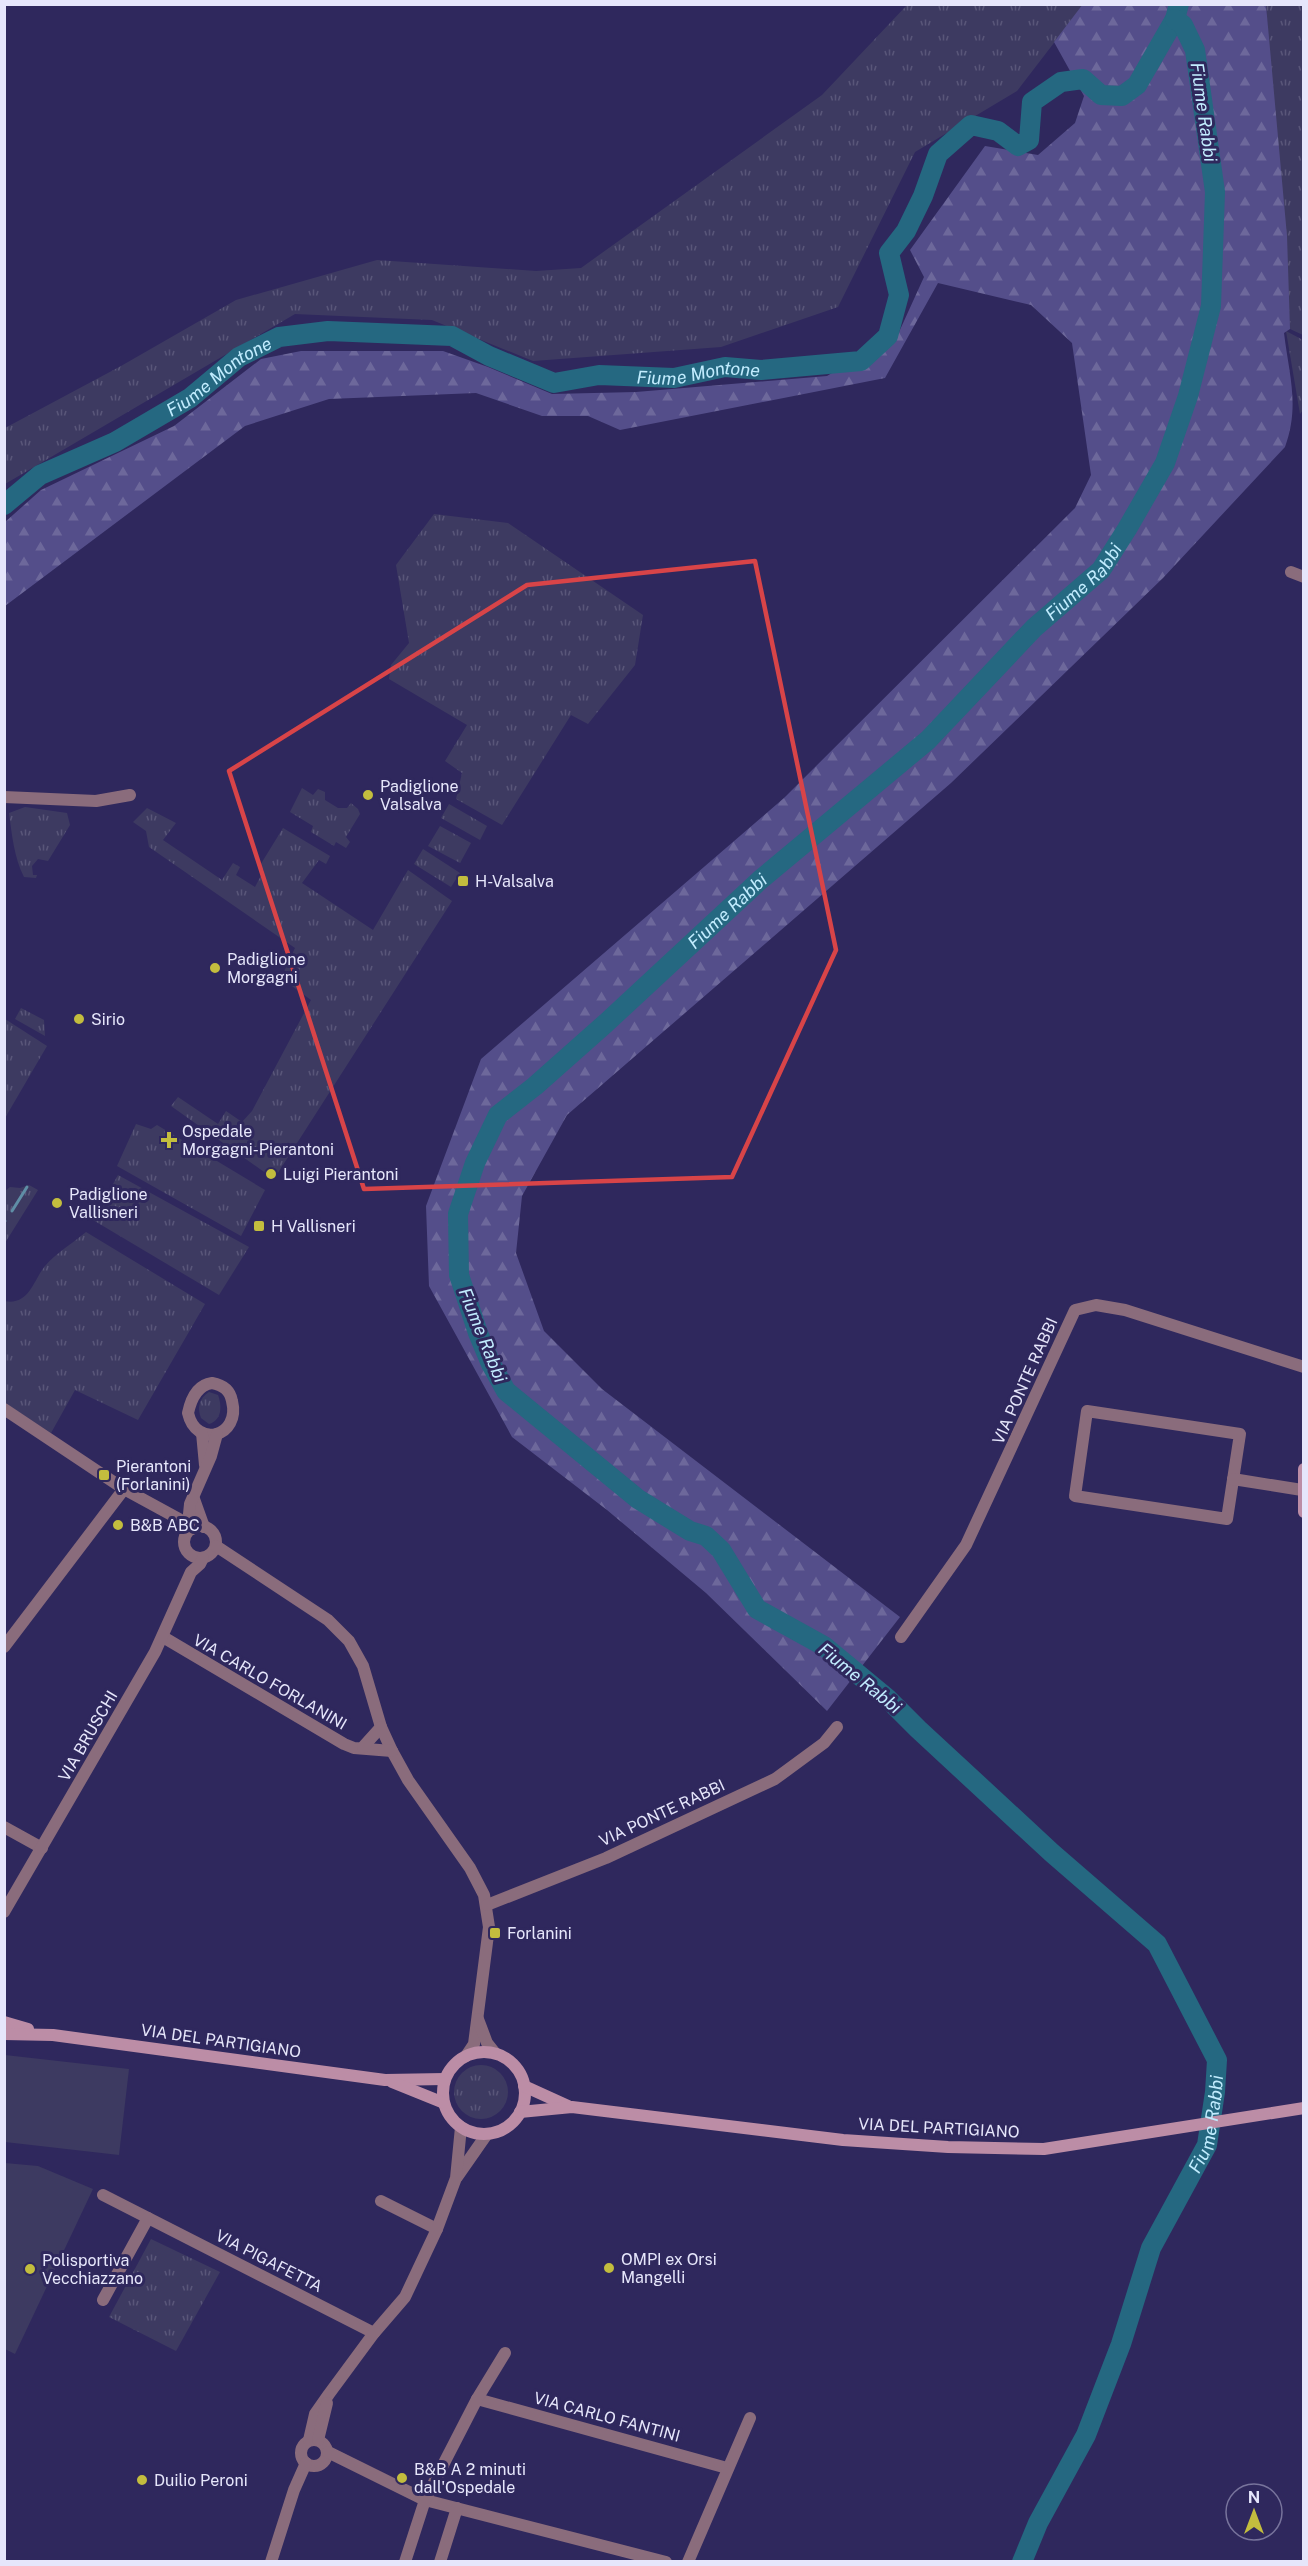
<svg xmlns="http://www.w3.org/2000/svg" width="1308" height="2566" font-family="'Public Sans',sans-serif">
<style>
.grass{fill:url(#grass-tufts)}
.forest{fill:url(#forest-firs)}
.pitch{fill:#3d3a61}
.lines{fill:none;stroke-linecap:round;stroke-linejoin:round}
.stream{stroke:#5f8ea6;stroke-width:3}
.river{stroke:#256881;stroke-width:20}
.minor{stroke:#8a6c7c;stroke-width:12}
.secondary{stroke:#bc8da6;stroke-width:12}
.marked{fill:none;stroke:#d84448;stroke-width:4.5;stroke-linejoin:round}
.poi-dot{fill:#c3bd3e;stroke:#2f285d;stroke-width:2}
.labels{text-anchor:middle;dominant-baseline:central;stroke-width:6;stroke-linejoin:round;paint-order:stroke}
.poi-label{font-size:16px;fill:#e6e6fb;stroke:#2f285d;text-anchor:start}
.street-label{font-size:16px;fill:#e6e6fb;stroke:#2f285d}
.water-label{font-size:18px;font-style:italic;fill:#c1ecfe;stroke:#2f285d}
</style>
<defs>
<pattern id="grass-tufts" width="24" height="20" patternUnits="userSpaceOnUse" patternTransform="scale(1.5)"><rect width="24" height="20" fill="#3d3a61"/><path d="M3 7l-1-3M5 7V3M7 7l1-3M15 17l-1-3M17 17v-4M19 17l1-3" fill="none" stroke="#595679"/></pattern>
<pattern id="forest-firs" width="22" height="20" patternUnits="userSpaceOnUse" patternTransform="scale(1.5)"><rect width="22" height="20" fill="#544e8a"/><path d="M5 1l3.5 6h-7zM16 11l3.5 6h-7z" fill="#6d689b"/></pattern>
</defs>
<rect width="100%" height="100%" fill="#2f285d"/>
<g class="grass">
<path d="M907 5H1083L1017 91 915 152 838 307 721 347 533 361 432 320 295 314 5 484V428L121 366 236 300 377 260 536 271 581 268 822 95Z"/>
<path d="M1266 5H1303V335L1290 329Z"/>
<path d="M1286 331 1303 340V410L1300 414Z"/>
<path d="M434 514 508 523 643 615 635 665 588 724 571 715 502 825 456 799 462 773 445 761 467 725 389 679 391 665 409 643 396 565Z"/>
<path d="M302 788 313 795 318 789 325 792V800L338 808H347L351 803 358 809 360 814 346 837 350 842 346 848 336 842 334 846 311 832 313 826 290 812Z"/>
<path d="M449 804 487 826 480 840 441 818Z"/>
<path d="M25 807 67 813 70 825 48 861 38 859 32 866 33 875H37L36 878 24 877C14 857 12 835 9 813Z"/>
<path d="M147 808 176 823 163 840 222 880 233 863 240 867 236 875 255 887 264 870 259 867 283 828 330 856 326 864 319 860 302 883 373 930 408 870 452 901 274 1179 171 1106 178 1097 218 1124 226 1111 242 1122 252 1111 311 1000 281 978 295 948 149 847 146 831 133 822Z"/>
<path d="M440 826 471 843 460 863 428 846Z"/>
<path d="M423 849 460 873 451 887 414 864Z"/>
<path d="M21 1008 44 1020 45 1036 15 1019Z"/>
<path d="M5 1019 47 1046 5 1118Z"/>
<path d="M136 1124 151 1129 157 1125 265 1190 241 1236 117 1166Z"/>
<path d="M118 1175 249 1247 219 1295 93 1220Z"/>
<path d="M29 1185 38 1190 5 1243V1191L10 1187 20 1188Z"/>
<path d="M86 1232 205 1304 138 1420 75 1390 51 1433 5 1403 4 1301C29 1306 33 1281 45 1266 56 1253 73 1243 86 1232Z"/>
<path d="M209 1392 218 1395C222 1406 222 1420 209 1424L201 1418C197 1408 199 1398 209 1392Z"/>
<circle cx="481" cy="2092" r="27"/>
<path d="M151 2239 220 2272 176 2351 109 2317Z"/>
</g>
<path class="forest" d="M1083 4 1266 5 1287 236 1290 329 1284 333C1289 375 1300 406 1285 447L1163 578 951 783 567 1115 522 1196 516 1253 544 1331 602 1389 900 1617 827 1711 706 1593 607 1510 512 1437 429 1286 426 1206 481 1059 784 798 1075 508 1091 475 1072 343 1031 305 938 283 885 378 620 430 588 416H542L476 393 329 399 245 426 5 606V522L41 490 174 426 261 359 301 351H443L488 367 552 394 636 392 827 376 899 332 924 277 910 250 985 146 1038 155 1075 123 1084 96 1054 42Z"/>
<g class="pitch">
<path d="M5 2055 129 2069 119 2155 5 2142Z"/>
<path d="M5 2163 38 2166 93 2189 15 2354 5 2349Z"/>
</g>
<g class="lines">
<g class="stream">
<path d="M12 1211 27 1187"/>
<path d="M4 1222 5 1221"/>
</g>
<g class="river">
<path id="s1" d="M4 505 40 475 115 442 190 398 239 357 279 337 328 331 452 336 489 356 554 383 599 375 674 378 725 367 761 370 861 361 888 336 899 295 889 253 906 231 923 196 938 154 971 125 998 131 1018 146 1029 140 1032 102 1061 82 1083 79 1101 95 1122 96 1137 85 1175 19 1179 4"/>
<path id="s2" d="M1022 2562 1038 2523 1086 2435 1121 2344 1151 2248 1207 2145 1215 2092 1217 2060 1157 1944 1052 1853 918 1729 888 1699 824 1646 757 1609 721 1550 706 1536 690 1531 638 1499 506 1391 491 1364 478 1333 459 1275 458 1214 475 1163 498 1115 535 1086 606 1023 760 880 928 740 1034 628 1101 570 1127 529 1165 463 1188 396 1211 306 1215 192 1195 50 1183 25 1175 19"/>
</g>
<g class="minor">
<path d="M1291 572 1304 577"/>
<path d="M4 797 96 801 130 795"/>
<path d="M212 1383C223 1385 230 1390 232 1401 241 1437 196 1449 188 1413 191 1399 197 1385 212 1383Z"/>
<path d="M4 1409 124 1489 179 1519 192 1529"/>
<path d="M1087 1411 1240 1434 1227 1519 1075 1496Z"/>
<path d="M202 1433 205 1465"/>
<path d="M1233 1479 1302 1490"/>
<path d="M194 1499 204 1527"/>
<circle cx="200" cy="1542" r="16"/>
<path d="M193 1528 189 1514 190 1504 211 1456 217 1434"/>
<path d="M216 1546 328 1620 349 1641 363 1666 381 1727 392 1751 408 1780 470 1868 484 1895 489 1927 474 2044 466 2056"/>
<path d="M163 1637 344 1744 354 1748 392 1751"/>
<path d="M901 1637 966 1545 1075 1310 1096 1305 1125 1310 1304 1367"/>
<path d="M4 1647 124 1489"/>
<path d="M363 1747 381 1727"/>
<path d="M4 1827 42 1848"/>
<path d="M487 1905 606 1858 775 1779 824 1743 837 1727"/>
<path d="M4 1912 155 1652 191 1572 200 1564 203 1558"/>
<path d="M478 2019 487 2043 495 2053"/>
<path d="M457 2177 487 2134"/>
<path d="M103 2195 374 2333"/>
<path d="M381 2201 437 2229"/>
<path d="M103 2300 148 2218"/>
<path d="M477 2399 727 2468"/>
<circle cx="314" cy="2453" r="13"/>
<path d="M309 2440 315 2414 329 2394 374 2333 405 2297 437 2229 456 2178 461 2127"/>
<path d="M318 2440 327 2403"/>
<path d="M328 2452 425 2500 666 2562"/>
<path d="M271 2562 294 2490 306 2463"/>
<path d="M405 2562 425 2500 477 2399 505 2353"/>
<path d="M440 2562 457 2508"/>
<path d="M688 2562 750 2418"/>
</g>
<g class="secondary">
<path d="M1304 1469V1512"/>
<path d="M4 2022 28 2029"/>
<path d="M4 2034 53 2035 385 2080 445 2079"/>
<circle cx="484" cy="2093" r="41"/>
<path d="M392 2082 444 2103"/>
<path d="M524 2086 568 2106"/>
<path d="M520 2112 572 2107 843 2140 948 2147 1044 2149 1304 2108"/>
</g>
</g>
<path class="marked" d="M755 561 836 950 732 1177 364 1189 229 771 527 585Z"/>
<g class="poi-dot">
<circle cx="368" cy="795" r="6"/>
<rect x="457" y="875" width="12" height="12" rx="3"/>
<circle cx="215" cy="968" r="6"/>
<circle cx="79" cy="1019" r="6"/>
<path d="M166 1131h6v6h6v6h-6v6h-6v-6h-6v-6h6z"/>
<circle cx="271" cy="1174" r="6"/>
<circle cx="57" cy="1203" r="6"/>
<rect x="253" y="1220" width="12" height="12" rx="3"/>
<rect x="98" y="1469" width="12" height="12" rx="3"/>
<circle cx="118" cy="1525" r="6"/>
<rect x="489" y="1927" width="12" height="12" rx="3"/>
<circle cx="609" cy="2268" r="6"/>
<circle cx="30" cy="2269" r="6"/>
<circle cx="402" cy="2478" r="6"/>
<circle cx="142" cy="2480" r="6"/>
</g>
<g class="labels">
<g class="poi-label">
<text x="380" y="786">Padiglione<tspan x="380" dy="18">Valsalva</tspan></text>
<text x="475" y="881">H-Valsalva</text>
<text x="227" y="959">Padiglione<tspan x="227" dy="18">Morgagni</tspan></text>
<text x="91" y="1019">Sirio</text>
<text x="182" y="1131">Ospedale<tspan x="182" dy="18">Morgagni-Pierantoni</tspan></text>
<text x="283" y="1174">Luigi Pierantoni</text>
<text x="69" y="1194">Padiglione<tspan x="69" dy="18">Vallisneri</tspan></text>
<text x="271" y="1226">H Vallisneri</text>
<text x="116" y="1466">Pierantoni<tspan x="116" dy="18">(Forlanini)</tspan></text>
<text x="130" y="1525">B&amp;B ABC</text>
<text x="507" y="1933">Forlanini</text>
<text x="621" y="2259">OMPI ex Orsi<tspan x="621" dy="18">Mangelli</tspan></text>
<text x="42" y="2260">Polisportiva<tspan x="42" dy="18">Vecchiazzano</tspan></text>
<text x="414" y="2469">B&amp;B A 2 minuti<tspan x="414" dy="18">dall'Ospedale</tspan></text>
<text x="154" y="2480">Duilio Peroni</text>
</g>
<g class="street-label">
<text transform="translate(1025 1381) rotate(-66)">VIA PONTE RABBI</text>
<text transform="translate(270 1682) rotate(30)">VIA CARLO FORLANINI</text>
<text transform="translate(88 1736) rotate(-60)">VIA BRUSCHI</text>
<text transform="translate(662 1813) rotate(-25)">VIA PONTE RABBI</text>
<text transform="translate(221 2041) rotate(8)">VIA DEL PARTIGIANO</text>
<text transform="translate(939 2128) rotate(3)">VIA DEL PARTIGIANO</text>
<text transform="translate(269 2261) rotate(27)">VIA PIGAFETTA</text>
<text transform="translate(607 2417) rotate(15)">VIA CARLO FANTINI</text>
</g>
<g class="water-label">
<text transform="translate(1204 112) rotate(82)">Fiume Rabbi</text>
<text stroke="none"><textPath href="#s1" startOffset="756">Fiume Montone</textPath></text>
<text stroke="none"><textPath href="#s1" startOffset="252">Fiume Montone</textPath></text>
<text stroke="none"><textPath href="#s2" startOffset="2622">Fiume Rabbi</textPath></text>
<text stroke="none"><textPath href="#s2" startOffset="2136">Fiume Rabbi</textPath></text>
<text transform="translate(483 1335) rotate(68)">Fiume Rabbi</text>
<text transform="translate(860 1678) rotate(39)">Fiume Rabbi</text>
<text stroke="none"><textPath href="#s2" startOffset="478">Fiume Rabbi</textPath></text>
</g>
</g>
<rect width="1308" height="2566" fill="none" stroke="#e6e6fb" stroke-width="12"/>
<g transform="translate(1254 2512)"><circle r="28" fill="#2f285d" stroke="#78749c" stroke-width="1.5"/>
<path d="M0-4.5L10 22L0 15L-10 22Z" fill="#c3bd3e"/>
<text y="-9" font-size="16" font-weight="bold" text-anchor="middle" fill="#e6e6fb">N</text>
</g>
</svg>
